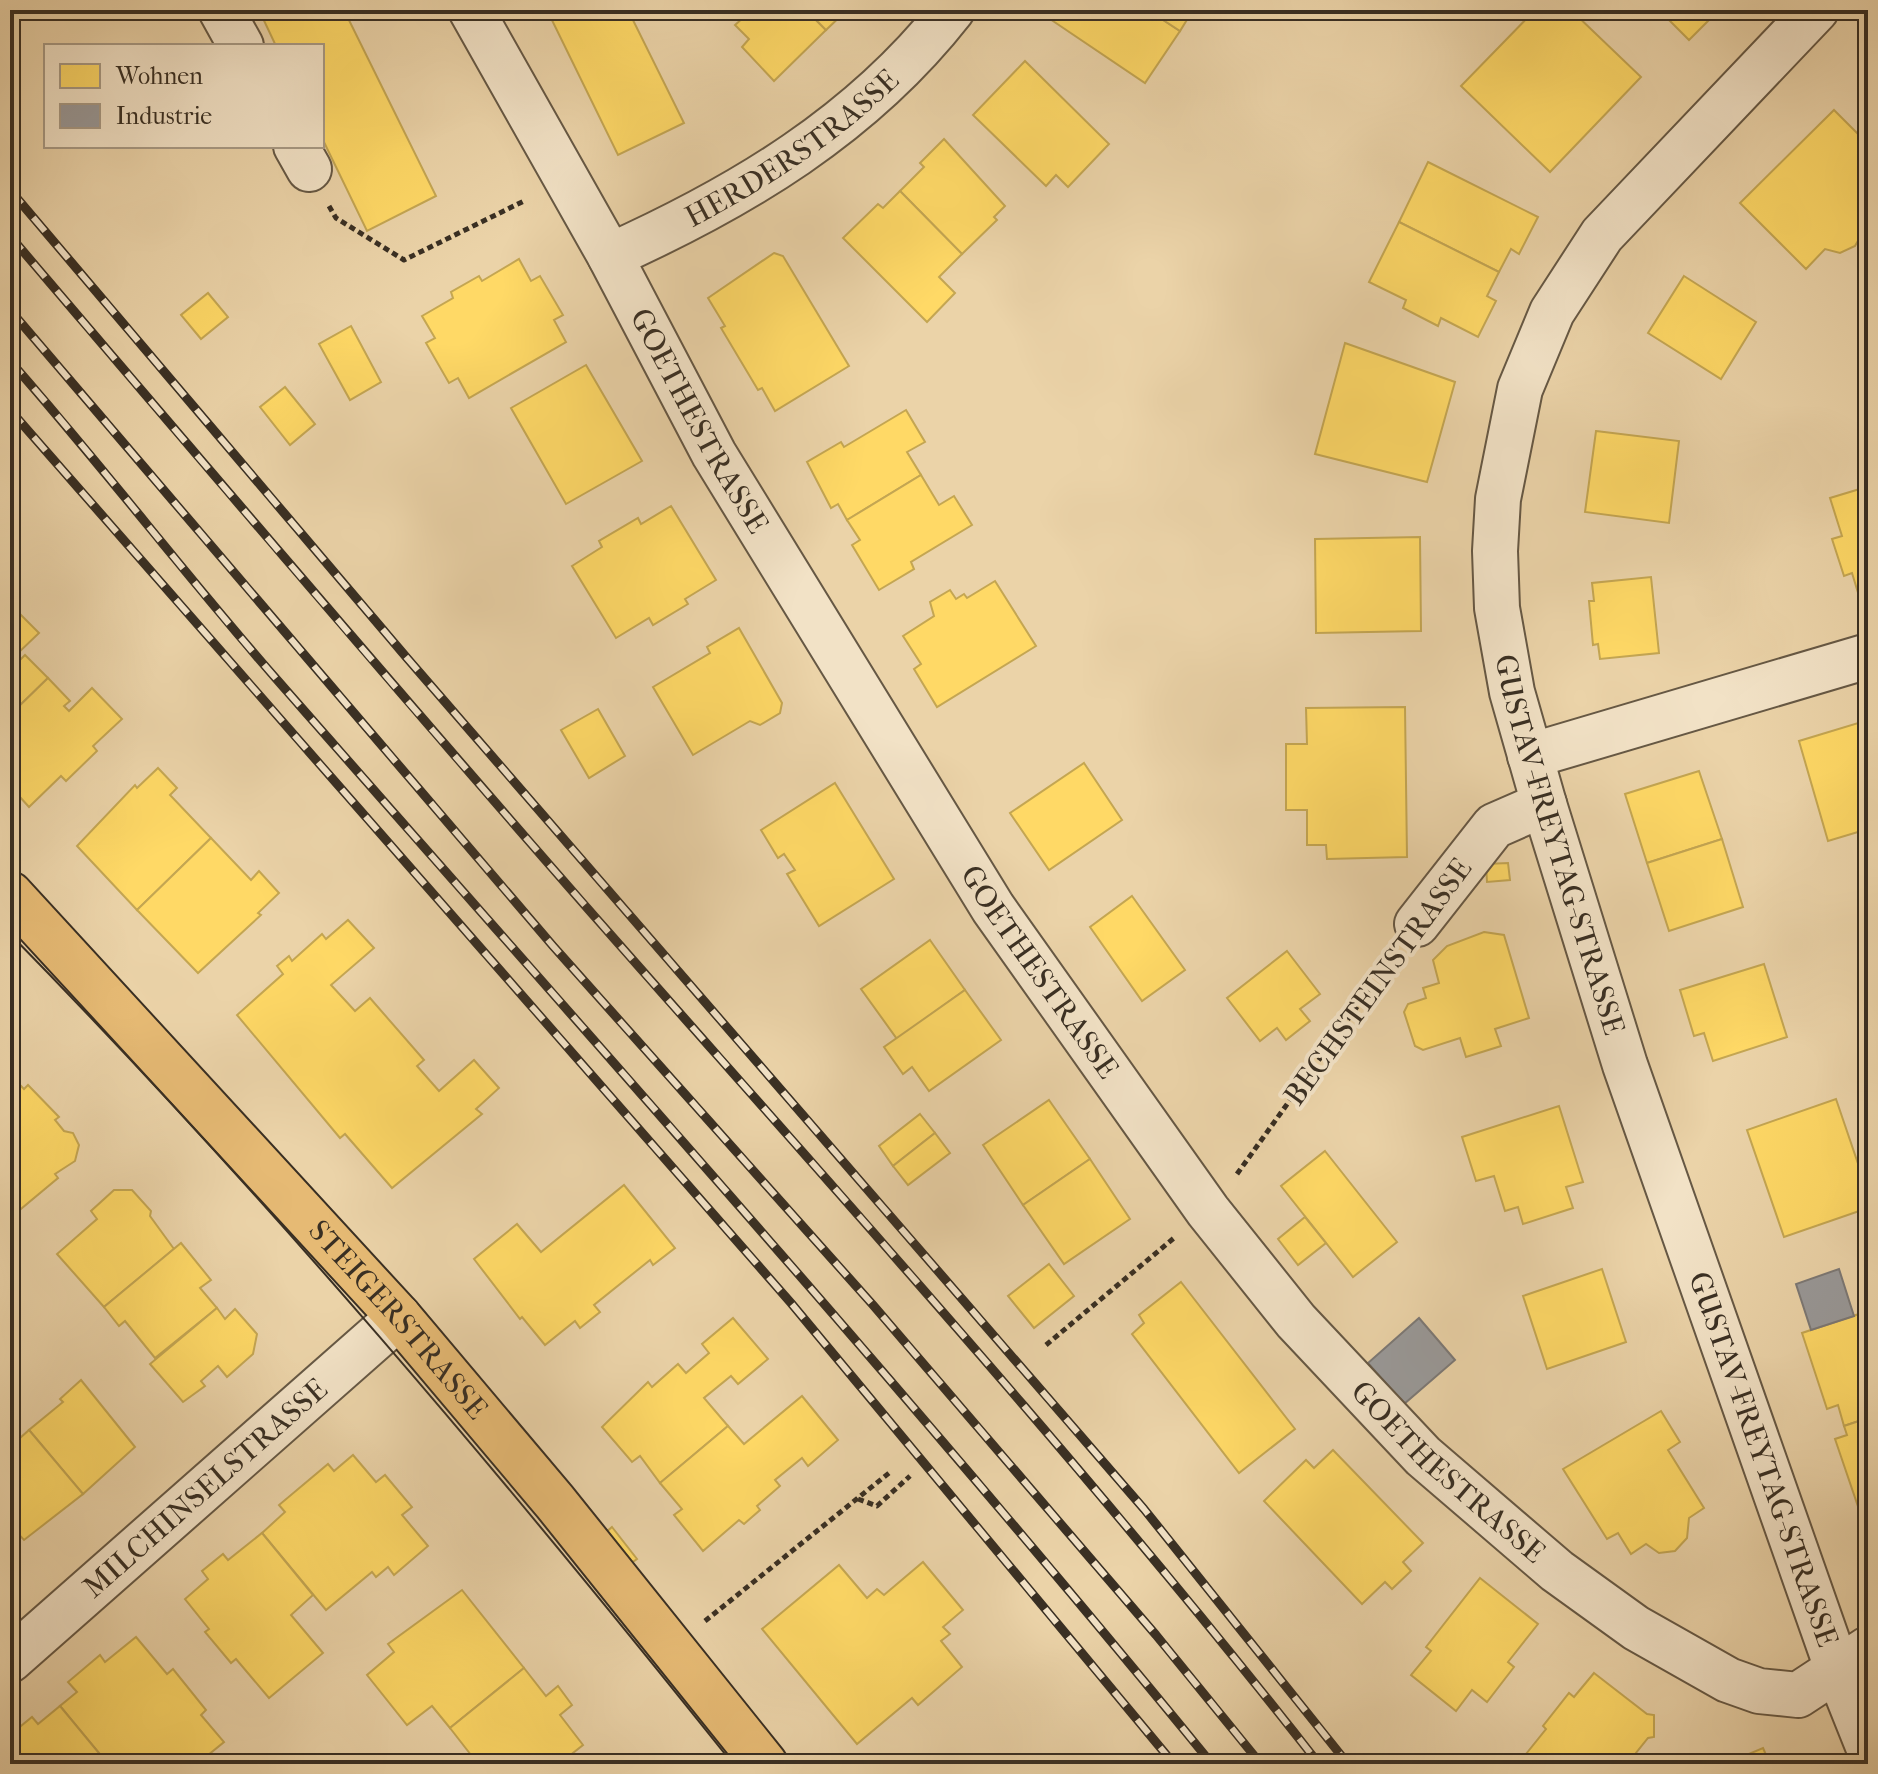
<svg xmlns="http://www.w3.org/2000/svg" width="1878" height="1774" font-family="'IM FELL French Canon',serif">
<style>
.homes{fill:#ffd966;stroke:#c4a652;stroke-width:2}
.industry{fill:#999;stroke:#7c7976;stroke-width:2}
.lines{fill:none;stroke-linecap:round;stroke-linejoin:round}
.minor-casing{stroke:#665844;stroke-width:48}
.major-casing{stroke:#392f23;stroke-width:48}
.path{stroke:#392f23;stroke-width:5;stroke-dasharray:6 4;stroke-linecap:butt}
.minor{stroke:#f2e2c6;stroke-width:44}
.major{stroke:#e6ba74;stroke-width:44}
.tram{stroke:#392f23;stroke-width:2}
.rail-casing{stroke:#392f23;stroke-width:9}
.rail{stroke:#f2e2c6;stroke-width:6;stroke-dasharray:18;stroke-linecap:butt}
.labels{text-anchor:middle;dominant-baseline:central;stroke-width:8;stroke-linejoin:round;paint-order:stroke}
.street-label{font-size:30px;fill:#392f23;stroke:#f2e2c6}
</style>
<rect width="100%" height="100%" fill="#ebd3a8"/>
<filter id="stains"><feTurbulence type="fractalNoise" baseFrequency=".0025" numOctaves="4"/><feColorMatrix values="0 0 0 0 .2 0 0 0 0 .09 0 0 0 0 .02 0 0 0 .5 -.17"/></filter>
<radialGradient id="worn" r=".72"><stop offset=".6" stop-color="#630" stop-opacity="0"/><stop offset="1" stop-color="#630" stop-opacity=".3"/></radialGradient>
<g class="homes">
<path d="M259 10H344L436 196 367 231 322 138V46H276Z"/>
<path d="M547 10H628L684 123 618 155Z"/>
<path d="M736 10H806L826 30 774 81 742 47 749 39 735 25 744 17Z"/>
<path d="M806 10H847L826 30Z"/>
<path d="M1051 10H1148L1180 31 1145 83 1047 17Z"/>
<path d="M1148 10H1193L1180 31Z"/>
<path d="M1535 10H1571L1641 77 1550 172 1461 86Z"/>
<path d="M1659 10H1719L1689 40Z"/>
<path d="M1025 61 1109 144 1068 187 1056 175 1046 186 973 115Z"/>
<path d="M1834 110 1868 144V208L1859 217 1863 232 1855 246 1840 253 1825 249 1806 269 1740 203Z"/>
<path d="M944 139 1005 206 994 217 997 220 962 254 900 191 924 167 920 163Z"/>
<path d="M1428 162 1538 217 1519 254 1511 249 1499 272 1399 222Z"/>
<path d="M900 191 962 254 939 277 955 293 927 322 843 238 878 204 883 208Z"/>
<path d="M1399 222 1499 272 1487 296 1496 301 1478 337 1441 318 1438 326 1403 308 1406 300 1369 282Z"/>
<path d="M774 253 783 256 849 366 775 411 762 388 758 390 721 328 725 326 708 298Z"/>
<path d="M519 259 531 281 540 276 563 315 554 320 566 342 469 398 458 378 449 383 426 343 435 338 422 316 453 298 451 292 479 276 482 281Z"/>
<path d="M1684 276 1756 322 1721 379 1648 333Z"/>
<path d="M208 293 228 317 201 339 181 315Z"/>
<path d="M351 326 381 382 350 400 319 344Z"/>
<path d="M1345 343 1455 382 1427 482 1315 454Z"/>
<path d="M586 365 642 461 566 504 511 408Z"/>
<path d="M285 387 315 424 290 445 260 407Z"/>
<path d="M906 410 925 442 907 452 921 475 847 520 838 504 831 508 807 462 841 442 844 447Z"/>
<path d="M1596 431 1679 441 1669 523 1585 512Z"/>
<path d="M921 475 939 505 954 496 972 525 911 562 914 569 879 590 852 545 860 540 847 520Z"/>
<path d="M1868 477V593L1859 596 1852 573 1844 576 1832 539 1842 536 1830 498 1863 488 1861 479Z"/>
<path d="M671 506 716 580 685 599 688 604 653 625 649 618 616 638 572 566 602 547 599 541 638 518 641 524Z"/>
<path d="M1420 537 1421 631 1316 633 1315 539Z"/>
<path d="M1651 577 1659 653 1600 659 1598 644 1593 645 1589 601H1594L1592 583Z"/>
<path d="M995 581 1036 646 937 707 914 669 921 664 903 636 934 616 930 602 950 590 956 599 964 594 967 598Z"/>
<path d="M10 604 39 633 17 654 21 659 25 655 48 678 10 715Z"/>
<path d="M739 628 782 703 780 713 760 725 750 721 693 755 653 687 710 653 707 647Z"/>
<path d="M48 678 70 701 64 706 69 711 92 688 122 719 93 746 97 751 66 781 61 776 29 807 10 786V715Z"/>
<path d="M1405 707 1407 857 1327 859 1326 845H1307V810H1286V744H1307L1306 708Z"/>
<path d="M598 709 625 756 589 778 561 730Z"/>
<path d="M1868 720V829L1828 841 1799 741Z"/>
<path d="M1084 763 1122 820 1049 870 1010 813Z"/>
<path d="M158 768 177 788 170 795 211 838 137 910 77 846 135 785 137 788Z"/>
<path d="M1699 771 1722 839 1647 863 1625 794Z"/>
<path d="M835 783 894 879 819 926 787 874 795 870 784 854 778 858 761 830Z"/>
<path d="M211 838 251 880 259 871 279 893 258 913 261 915 198 973 137 910Z"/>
<path d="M1722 839 1743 907 1669 931 1647 863Z"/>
<path d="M1508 863 1510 880 1487 882 1486 864Z"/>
<path d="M1132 896 1185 970 1142 1001 1090 927Z"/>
<path d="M348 920 374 948 331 985 355 1011 370 998 424 1060 417 1066 439 1091 474 1060 499 1088 476 1109 482 1114 392 1188 345 1134 340 1138 237 1015 283 974 277 966 289 956 292 961 322 934 326 939Z"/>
<path d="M1484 932 1504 935 1529 1018 1495 1029 1501 1046 1466 1057 1460 1038 1423 1050 1415 1046 1404 1012 1408 1004 1426 998 1423 988 1439 983 1433 960 1447 946Z"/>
<path d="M930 940 965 990 897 1039 861 989Z"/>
<path d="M1287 951 1320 994 1300 1009 1310 1021 1286 1040 1277 1028 1260 1041 1227 998Z"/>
<path d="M1764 964 1787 1037 1713 1061 1704 1033 1694 1036 1680 990Z"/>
<path d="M965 990 1001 1040 929 1091 912 1067 903 1074 884 1047Z"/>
<path d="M14 1079 24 1089 28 1085 59 1117 55 1120 64 1131 73 1133 79 1145 75 1161 55 1174 58 1178 10 1218V1082Z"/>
<path d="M1836 1099 1868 1193V1208L1784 1237 1747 1130Z"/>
<path d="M1049 1100 1090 1159 1023 1205 983 1145Z"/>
<path d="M1559 1106 1583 1182 1566 1187 1573 1208 1523 1224 1518 1207 1505 1211 1494 1176 1476 1181 1462 1137Z"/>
<path d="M920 1114 935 1133 893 1166 879 1146Z"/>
<path d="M935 1133 950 1153 908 1185 893 1166Z"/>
<path d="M1325 1151 1397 1242 1353 1277 1281 1186Z"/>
<path d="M1090 1159 1130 1219 1064 1264 1023 1205Z"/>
<path d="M624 1185 675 1248 653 1265 650 1260 594 1305 600 1312 580 1328 575 1321 545 1345 522 1317 520 1319 474 1259 517 1224 541 1252Z"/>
<path d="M114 1190H132L151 1211 150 1216 174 1249 104 1307 57 1254 97 1219 91 1211Z"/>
<path d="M1305 1217 1326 1243 1298 1265 1278 1239Z"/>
<path d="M181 1243 211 1280 200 1288 217 1308 155 1358 125 1321 119 1326 104 1307Z"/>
<path d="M1049 1264 1074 1296 1034 1328 1008 1296Z"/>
<path d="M1602 1269 1626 1342 1547 1369 1523 1296Z"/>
<path d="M1181 1282 1295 1429 1239 1473 1132 1334 1144 1323 1139 1315Z"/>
<path d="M217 1308 225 1319 235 1309 257 1334 253 1354 227 1377 218 1366 201 1381 205 1386 183 1402 150 1364Z"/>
<path d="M1868 1311V1418L1844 1426 1838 1405 1827 1409 1802 1333Z"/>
<path d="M733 1318 768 1359 738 1384 731 1376 704 1398 728 1426 660 1483 640 1456 632 1462 602 1427 648 1382 652 1387 678 1364 686 1373 709 1353 702 1344Z"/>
<path d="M81 1380 135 1447 83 1494 29 1430 63 1402 60 1399Z"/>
<path d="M802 1396 838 1440 808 1466 802 1458 775 1480 780 1486 757 1506 760 1510 744 1524 739 1520 703 1551 674 1515 682 1509 660 1483 728 1426 744 1444Z"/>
<path d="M1661 1411 1680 1442 1668 1450 1704 1508 1689 1518 1687 1538 1675 1551 1659 1553 1646 1544 1631 1554 1618 1533 1607 1539 1563 1469Z"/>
<path d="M1868 1418V1523L1864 1524 1835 1439 1847 1435 1844 1426Z"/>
<path d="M29 1430 83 1494 24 1540 10 1525V1447Z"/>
<path d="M1333 1450 1423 1543 1403 1562 1411 1571 1392 1589 1385 1582 1362 1604 1264 1501 1306 1460 1314 1468Z"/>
<path d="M353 1455 376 1482 385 1475 412 1507 402 1515 428 1546 394 1575 388 1567 376 1577 372 1572 326 1610 262 1533 285 1512 279 1505 328 1464 334 1471Z"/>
<path d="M612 1527 637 1559 630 1564 605 1533Z"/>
<path d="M262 1533 313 1595 291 1615 323 1653 269 1698 236 1659 231 1663 205 1632 209 1629 185 1599 208 1579 202 1571 223 1554 228 1560Z"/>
<path d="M923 1562 963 1610 943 1627 950 1634 941 1641 962 1667 918 1705 912 1698 857 1744 762 1629 839 1565 867 1598 877 1589 884 1595Z"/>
<path d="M1480 1578 1538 1624 1508 1662 1514 1667 1487 1702 1472 1690 1456 1711 1411 1675 1431 1651 1426 1647Z"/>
<path d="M462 1590 524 1668 450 1728 432 1706 407 1725 367 1675 394 1652 388 1644Z"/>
<path d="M136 1637 167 1674 173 1669 206 1710 201 1715 224 1742 197 1764H160L155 1759 149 1764H108L60 1706 77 1692 68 1682 100 1655 105 1662Z"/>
<path d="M524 1668 546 1696 558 1686 572 1705 560 1715 583 1745 559 1764H459L471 1755 450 1728Z"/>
<path d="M1594 1673 1647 1714 1654 1715V1737L1648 1738 1636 1753 1641 1758 1636 1764H1539L1526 1754 1546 1729 1543 1726 1569 1693 1574 1697Z"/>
<path d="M60 1706 108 1764H10V1735L32 1717 38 1724Z"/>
<path d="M1763 1748 1770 1764H1725Z"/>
</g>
<g class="industry">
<path d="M1839 1269 1854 1316 1811 1330 1796 1284Z"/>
<path d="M1419 1318 1455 1360 1404 1404 1368 1363Z"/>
</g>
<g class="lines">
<g class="minor-casing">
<g id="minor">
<path d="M221 10 241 46"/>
<path id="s1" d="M471 10 610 256 714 454 993 908 1208 1211 1296 1321 1423 1456 1557 1571 1636 1628 1728 1680 1759 1691 1798 1695 1868 1649"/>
<path id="s2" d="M1816 10 1602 235 1552 312 1520 389 1498 499 1495 551 1497 608 1512 692 1544 804 1625 1065 1838 1671 1868 1746"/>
<path d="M296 146 309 169"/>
<path id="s3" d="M610 256C741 197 862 125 952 10"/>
<path d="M1530 756 1868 656"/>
<path d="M1417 924 1494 826 1544 804"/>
<path id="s4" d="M10 1660 399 1317"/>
</g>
</g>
<g class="major-casing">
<g id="major">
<path id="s5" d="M10 894 399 1317 555 1502 765 1764"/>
</g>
</g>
<g class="path">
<path d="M329 206 336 218 404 260 526 200"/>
<path d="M1237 1174 1392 958"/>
<path d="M1046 1345 1174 1238"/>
<path d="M858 1499 877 1506 910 1476"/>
<path d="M705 1621 889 1473"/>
</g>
<use href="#minor" class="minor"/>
<use href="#major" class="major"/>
<path class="tram" d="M10 934C267 1196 504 1477 733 1764"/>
<g class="rail-casing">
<g id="rail">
<path d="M10 190 407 658 1144 1509 1348 1764"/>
<path d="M10 236C207 467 403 698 603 926 846 1202 1092 1474 1319 1764"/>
<path d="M10 310 553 946 873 1305 1156 1635 1261 1764"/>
<path d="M10 361C100 463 183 572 272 674 588 1035 909 1392 1212 1764"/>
<path d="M10 410 791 1303 1174 1764"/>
</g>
</g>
<use href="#rail" class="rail"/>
</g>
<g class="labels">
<g class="street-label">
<text stroke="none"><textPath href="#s3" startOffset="212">HERDERSTRASSE</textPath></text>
<text stroke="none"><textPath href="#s1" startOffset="470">GOETHESTRASSE</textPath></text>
<text stroke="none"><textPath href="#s2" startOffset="952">GUSTAV-FREYTAG-STRASSE</textPath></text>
<text stroke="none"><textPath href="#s1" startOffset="1118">GOETHESTRASSE</textPath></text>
<text transform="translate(1378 982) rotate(-54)">BECHSTEINSTRASSE</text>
<text stroke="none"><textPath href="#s5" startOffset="576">STEIGERSTRASSE</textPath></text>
<text stroke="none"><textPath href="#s2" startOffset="1600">GUSTAV-FREYTAG-STRASSE</textPath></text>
<text stroke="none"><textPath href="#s1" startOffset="1766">GOETHESTRASSE</textPath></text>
<text stroke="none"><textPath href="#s4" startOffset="260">MILCHINSELSTRASSE</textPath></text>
</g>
</g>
<rect width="1878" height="1774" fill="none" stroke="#ebd3a8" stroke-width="40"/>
<rect x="12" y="12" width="1854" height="1750" fill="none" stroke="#392f23" stroke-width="4"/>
<rect x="20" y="20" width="1838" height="1734" fill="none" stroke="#392f23" stroke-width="2"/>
<rect x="44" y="44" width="280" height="104" fill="#f2e2c6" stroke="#a89a85" stroke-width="2"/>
<rect x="60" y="64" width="40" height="24" fill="#ffd966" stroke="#a89a85" stroke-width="2"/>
<text x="116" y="84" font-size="24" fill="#392f23">Wohnen</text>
<rect x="60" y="104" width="40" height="24" fill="#999999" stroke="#a89a85" stroke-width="2"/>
<text x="116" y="124" font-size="24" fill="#392f23">Industrie</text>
<rect width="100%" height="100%" filter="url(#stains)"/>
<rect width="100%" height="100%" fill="url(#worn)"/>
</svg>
